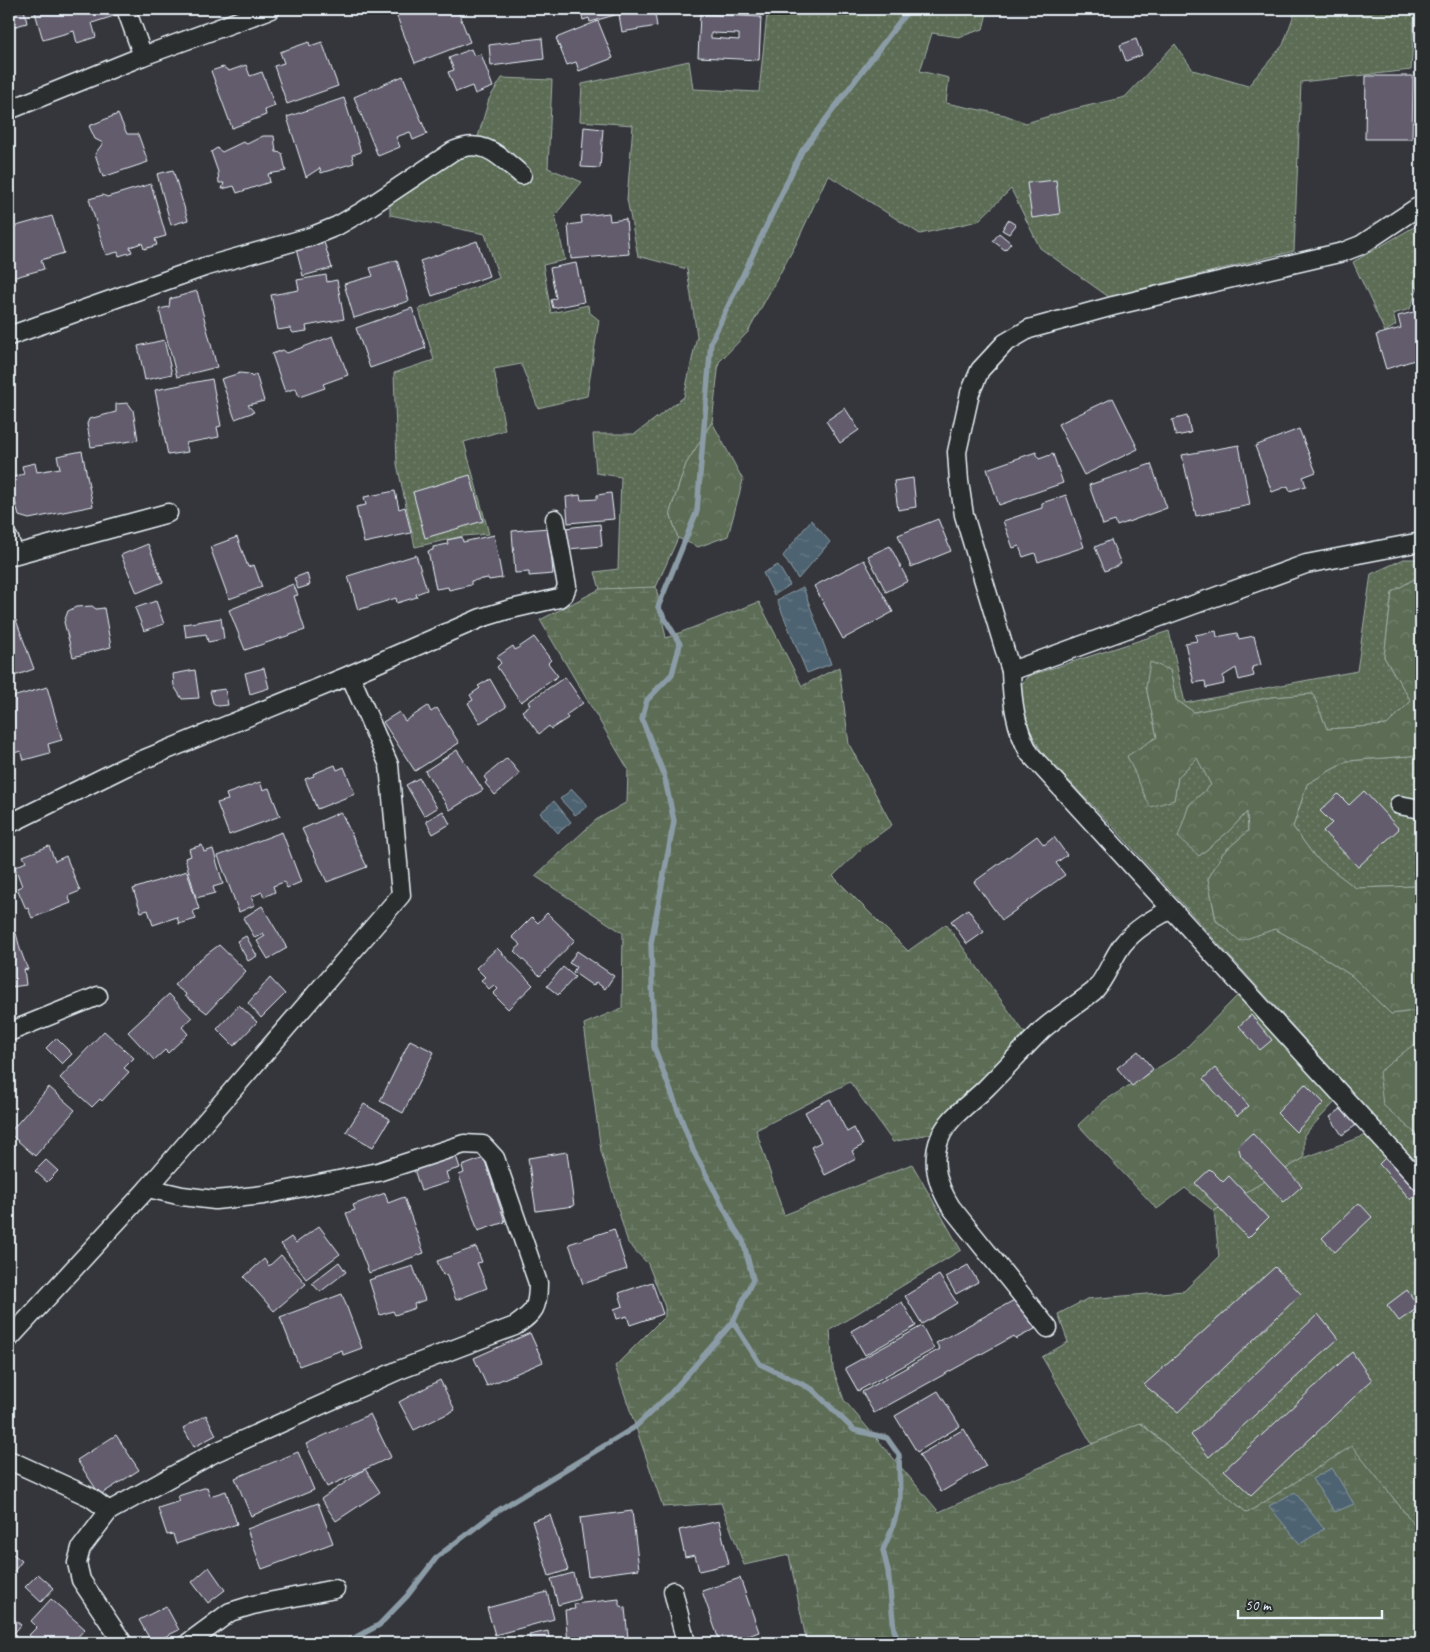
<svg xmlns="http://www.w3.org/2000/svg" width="1430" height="1652" font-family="Caveat,sans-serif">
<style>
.grass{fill:url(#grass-dots);stroke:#a2aea6}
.forest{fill:url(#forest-crowns);stroke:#a2aea6}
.wetland{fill:url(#wetland-marsh);stroke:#a2aea6}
.water{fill:url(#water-ripples);stroke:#8c9ca7}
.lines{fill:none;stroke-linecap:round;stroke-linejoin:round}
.stream{stroke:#8c9ca7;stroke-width:5.5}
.building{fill:#625c6d;stroke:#e8f1f8;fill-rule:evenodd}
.minor-casing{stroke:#e8f1f8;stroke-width:21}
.minor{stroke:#2a2d2e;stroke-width:18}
</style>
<defs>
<pattern id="grass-dots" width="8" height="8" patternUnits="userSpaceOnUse" patternTransform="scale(1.25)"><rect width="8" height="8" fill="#5b6c55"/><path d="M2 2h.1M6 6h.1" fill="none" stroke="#73816e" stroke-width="1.8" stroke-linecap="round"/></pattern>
<pattern id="forest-crowns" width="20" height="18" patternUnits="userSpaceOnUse" patternTransform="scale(1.25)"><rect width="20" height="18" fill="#5b6c55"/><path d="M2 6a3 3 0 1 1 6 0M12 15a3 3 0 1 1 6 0" fill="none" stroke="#73816e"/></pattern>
<pattern id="wetland-marsh" width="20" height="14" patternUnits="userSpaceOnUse" patternTransform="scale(1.25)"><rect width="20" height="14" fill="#5b6c55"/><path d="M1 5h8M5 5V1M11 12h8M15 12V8" fill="none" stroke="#73816e"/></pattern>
<pattern id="water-ripples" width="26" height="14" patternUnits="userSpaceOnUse" patternTransform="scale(1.25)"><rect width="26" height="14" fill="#4e6371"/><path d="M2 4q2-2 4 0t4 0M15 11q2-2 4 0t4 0" fill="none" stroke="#687a86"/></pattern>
</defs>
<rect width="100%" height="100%" fill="#35363b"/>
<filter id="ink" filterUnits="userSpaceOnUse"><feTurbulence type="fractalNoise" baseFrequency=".02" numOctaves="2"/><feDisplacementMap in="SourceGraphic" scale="10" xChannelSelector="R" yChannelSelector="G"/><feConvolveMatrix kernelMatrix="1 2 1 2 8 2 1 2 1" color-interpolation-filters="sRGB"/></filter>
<g filter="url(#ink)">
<g class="grass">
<path d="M766 9H988L983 29 959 37 932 33 920 71 949 78 946 103 1005 115 1026 123 1066 111 1125 97 1175 44 1193 70 1248 86 1283 45 1296 9H1415L1411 70 1301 82 1294 251 1109 297 1040 248 1011 189 978 221 920 234 828 175 796 244 748 332 719 362 712 422 686 464 670 512 678 538 656 587 601 593 595 572 618 569 621 477 596 473 593 434H635L684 397 697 336 687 269 638 256 627 199 633 125 580 121 582 84 689 61 693 89 759 92 767 14Z"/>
<path d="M502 78 552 80 548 168 582 182 555 215 565 260 543 265 551 313 588 305 589 312 599 320 587 396 538 408 521 364 494 369 505 430 464 442 489 534 463 536 415 547 397 464 394 373 434 360 419 309 499 278 485 234 390 215V202L446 164 473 154 489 99Z"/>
<path d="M1419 224 1421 234V279L1410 309 1393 314 1396 325 1385 332 1353 262Z"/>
<path d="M1404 559H1421V575L1392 592 1384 657 1411 701 1387 725 1327 729 1313 694 1272 697 1194 712 1176 700 1170 670 1146 687 1157 737 1174 800 1178 777 1197 757 1211 785 1189 805 1199 856 1229 831 1247 812 1248 831 1223 853 1208 879 1216 921 1240 940 1275 929 1309 948 1352 976 1391 1014 1421 1010V1044L1413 1045 1415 1133 1421 1134V1168L1113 827 1043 754 1024 720 1019 687 1028 676 1169 631 1185 703 1357 671 1371 574Z"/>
<path d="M1421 755V880L1417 886 1356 888 1315 857 1293 827 1307 784 1347 761Z"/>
<path d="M1371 1133 1421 1188V1533L1352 1447 1247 1513 1141 1423 1092 1444 1042 1357 1068 1342 1058 1314 1087 1299 1184 1291 1219 1257 1214 1211 1304 1158Z"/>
</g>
<g class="forest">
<path d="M712 422 743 480 728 536 698 547 678 538 670 512 686 464Z"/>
<path d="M1421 575V755L1347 761 1307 784 1293 827 1315 857 1356 888 1417 886 1421 880V1010L1391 1014 1352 976 1309 948 1275 929 1240 941 1216 920 1208 879 1223 853 1248 831 1247 812 1229 831 1199 856 1178 837 1189 805 1211 785 1197 758 1178 777 1174 800 1150 807 1127 756 1157 737 1146 687 1150 662 1170 670 1176 700 1194 712 1272 697 1313 694 1327 729 1387 725 1411 701 1384 657 1392 592Z"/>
<path d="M1241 992 1336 1101 1304 1135V1158L1214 1211 1185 1188 1157 1209 1078 1125 1104 1101 1180 1054Z"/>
<path d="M1421 1044V1134L1415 1133 1383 1105 1379 1072 1413 1045Z"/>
</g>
<path class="wetland" d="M656 587 666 638 759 602 802 686 839 667 849 744 892 825 866 844 833 876 908 951 946 924 1027 1036 933 1133 893 1142 850 1082 756 1130 784 1215 912 1164 961 1250 830 1330 833 1369 844 1400 939 1512 1140 1423 1247 1513 1352 1446 1421 1533V1643H791L806 1639 789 1555 744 1565 721 1503 663 1507 615 1366 665 1316V1307L648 1264 628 1243 601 1151 584 1024 622 1008 623 933 535 876 596 820 627 802 628 769 540 620 600 589Z"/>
<g class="water">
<path d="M811 520 830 542 798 579 783 556Z"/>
<path d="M778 565 790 585 774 595 763 573Z"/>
<path d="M803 587 831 664 807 673 777 600Z"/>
<path d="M572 789 588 806 575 815 560 799Z"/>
<path d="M554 801 571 822 558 833 540 813Z"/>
<path d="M1332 1468 1354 1504 1335 1512 1312 1479Z"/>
<path d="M1295 1492 1324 1529 1300 1544 1269 1506Z"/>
</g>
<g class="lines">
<g class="stream">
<path d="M733 1322 760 1364 812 1389 854 1430 887 1438 899 1455 900 1501 892 1529 883 1550 888 1571 894 1630 900 1643"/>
<path d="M345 1643 379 1625 407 1596 437 1557 497 1511 635 1427 670 1394 733 1322 753 1279 743 1241 735 1229 693 1150 654 1047 651 943 674 821 664 775 642 719 647 700 672 674 680 644 658 607 697 511 711 342 802 151 909 9"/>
</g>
</g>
<g class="building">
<path d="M9 9H24L27 23 9 28Z"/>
<path d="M34 9H115L117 15 92 23 96 37 77 43 74 31 43 40Z"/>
<path d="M394 9H457L470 42 415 63Z"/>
<path d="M588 9H614L615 15 590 22 589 18 583 20 581 12Z"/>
<path d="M618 9H654L657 26 622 32Z"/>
<path d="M700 14 761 17 759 60 698 57ZM711 33 739 34V40L711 38Z"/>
<path d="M598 21 613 58 579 71 576 62 567 65 556 38Z"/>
<path d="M542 38 544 59 491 66 489 45Z"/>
<path d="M1136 39 1142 55 1126 61 1120 45Z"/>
<path d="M309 42 310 46 322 42 338 86 287 104 274 66 284 63 280 52Z"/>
<path d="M471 49 474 56 481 54 493 87 475 94 472 86 456 92 448 72 454 70 449 58Z"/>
<path d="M246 65 250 76 262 72 275 106 265 110 266 115 232 128 211 71 223 67 229 71Z"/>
<path d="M403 76 427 134 413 140 410 132 396 137 400 147 378 156 354 97Z"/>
<path d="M1366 76H1413L1412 139H1365Z"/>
<path d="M344 98 361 152 352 155 354 163 321 173 320 168 306 177 287 117Z"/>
<path d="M118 114 127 134H138L148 162 103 177 95 154 103 143 95 139 89 126Z"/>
<path d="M584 127 603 129 600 168 581 167Z"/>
<path d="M263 136H274L276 152 282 153 286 171 268 174 270 182 237 193 234 186 222 189 224 183H219L218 172 211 152 217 148 222 152 243 142 247 144Z"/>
<path d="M173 170 188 220 171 225 157 174Z"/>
<path d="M1056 180 1060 214 1032 218 1027 183Z"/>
<path d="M151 184 166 236 155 239 157 245 144 249 142 243 130 247 132 252 119 256 118 252 106 255 89 199 103 195 107 197Z"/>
<path d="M609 213 610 221 626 219 629 254 571 259 568 225 582 223 581 216Z"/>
<path d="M52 216 64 253 41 260 44 269 12 278 11 273 9 274V228Z"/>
<path d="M1008 220 1016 225 1009 234 1002 230Z"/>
<path d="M999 233 1011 243 1005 250 993 241Z"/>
<path d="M477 241 489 276 432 296 420 261Z"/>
<path d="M324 242 332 268 303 276 296 249Z"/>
<path d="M397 260 409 301 354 318 344 284 373 276 370 268Z"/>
<path d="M576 263 584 302 553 308 551 300 556 298 550 268Z"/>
<path d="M326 275 327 282 337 280 344 319 306 326 307 331 293 333 290 328 278 330 271 295 299 290 297 280Z"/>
<path d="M197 291 217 367 177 377 159 309 169 307 170 299Z"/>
<path d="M412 308 426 348 370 368 356 328Z"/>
<path d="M1421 310V358L1386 369 1376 335 1401 328 1398 316Z"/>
<path d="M333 336 348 375 323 384 325 388 299 397 296 388 285 392 272 354 283 350 287 353Z"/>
<path d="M164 340 172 374 145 380 138 346Z"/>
<path d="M240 373 249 374 252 377 256 374 264 401 248 405 254 412 235 419 221 379Z"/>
<path d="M212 379 221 426 217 427 219 437 186 443 188 452 168 455 155 390Z"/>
<path d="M1113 398 1138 449 1084 475 1058 424Z"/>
<path d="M128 403 133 410 138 440 91 447 87 424 89 419 116 412V404Z"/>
<path d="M845 408 859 430 840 443 826 421Z"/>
<path d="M1187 416 1191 433 1176 436 1172 420Z"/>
<path d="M1299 429 1316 472 1303 477 1306 486 1290 491 1288 486 1272 492 1255 446Z"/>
<path d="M1239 445 1250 505 1196 516 1182 455Z"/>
<path d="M82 451 93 506 29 519 19 516 9 478 24 474 22 466 35 463 37 472 60 468 57 456Z"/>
<path d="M1036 452 1039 459 1053 454 1063 483 999 505 987 469Z"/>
<path d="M1151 464 1167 508 1117 526 1115 521 1103 525 1089 485Z"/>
<path d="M470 475 483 521 425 538 413 492Z"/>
<path d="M913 478 916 507 898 510 894 481Z"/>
<path d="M395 491 399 509 405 507 411 533 364 543 356 507 366 505 364 497Z"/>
<path d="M611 493 614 519 568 523 566 497 580 495 581 500 597 499V495Z"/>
<path d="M1066 495 1084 547 1038 562 1035 553 1023 557 1019 546 1013 548 1003 521 1042 508V503Z"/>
<path d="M938 519 951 551 911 567 898 535Z"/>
<path d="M600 524 602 546 568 549 565 528Z"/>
<path d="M549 528 553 574 529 576V572L515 573 512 531Z"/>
<path d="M494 535 502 578 489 580 488 578 471 581V585L449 590 448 587 436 589 428 551 433 550V547L448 544 447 540 462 537 463 542Z"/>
<path d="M237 537 248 567 254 565 262 587 229 599 210 547Z"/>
<path d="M1111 540 1121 564 1105 571 1095 547Z"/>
<path d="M148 544 163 582 137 593 121 555Z"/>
<path d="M890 546 908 581 886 592 868 556Z"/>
<path d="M416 555 427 590 416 594 417 597 397 603 396 598 358 610 348 576Z"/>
<path d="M864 560 893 612 843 639 814 586Z"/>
<path d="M307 573 310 585 298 589 294 578Z"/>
<path d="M293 584 298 595 294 596 305 630 245 650 229 610Z"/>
<path d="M156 601 164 624 144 631 135 608Z"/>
<path d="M92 606 96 609 104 608 111 647 73 657 64 622 68 611 76 607Z"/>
<path d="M221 618 224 639 208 642 206 634 186 637 184 624Z"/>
<path d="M16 620 34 669 9 678V623Z"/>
<path d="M1216 631 1217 637 1237 633 1239 639 1254 636 1261 665 1252 667 1254 676 1239 680 1236 668 1223 676 1224 684 1206 688 1205 681 1194 683 1185 643 1197 641 1195 635Z"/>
<path d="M534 637 551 660 548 663 558 676 521 702 497 667 501 663 497 657 513 646 515 650Z"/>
<path d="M264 668 269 688 250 694 245 673Z"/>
<path d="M195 670 199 698 182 699 174 686 173 674Z"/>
<path d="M565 677 583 703 566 715 568 718 551 729 549 726 539 734 522 711 530 705 528 702Z"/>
<path d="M490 679 506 707 480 723 468 703 473 700 470 695 480 688 478 686Z"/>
<path d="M47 687 62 740 48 744 50 753 24 760 21 751 10 754 9 698Z"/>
<path d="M225 689 228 705 218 706 213 703 210 691Z"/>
<path d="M428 706 431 712 437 708 459 743 415 771 383 722 399 712 405 721Z"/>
<path d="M457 750 483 790 450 810 425 771Z"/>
<path d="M507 758 520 774 495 795 485 783 487 781 484 777Z"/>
<path d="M335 765 337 770 344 767 355 794 317 809 305 779 314 776 313 774Z"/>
<path d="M419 778 437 808 424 816 406 785Z"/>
<path d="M260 782 263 790 269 788 280 816 229 835 217 803 228 800 226 794Z"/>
<path d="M1364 791 1399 829 1358 867 1323 831 1332 823 1320 811 1338 794 1349 805Z"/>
<path d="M443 811 450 824 433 834 426 821Z"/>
<path d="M341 812 367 867 327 882 302 829Z"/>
<path d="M282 832 301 882 287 888 284 882 273 886 275 892 264 897 262 892 251 897 255 905 239 912 218 856Z"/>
<path d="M1037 836 1044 845 1054 837 1067 855 1056 863 1065 875 1002 920 974 882Z"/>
<path d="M202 845 204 852 213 849 223 884 213 887 215 893 196 898 185 858 191 856 189 849Z"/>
<path d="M49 846 55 861 66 856 80 891 68 896 71 903 32 918 28 908 26 909 17 888 22 886 15 867 26 862 23 856Z"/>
<path d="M187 871 199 909 193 911 196 919 179 924 177 917 153 925 148 910 141 912 133 889Z"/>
<path d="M262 906 287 948 268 959 257 941 265 936 263 933 255 938 243 918Z"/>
<path d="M968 909 984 932 967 944 951 921Z"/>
<path d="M547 913 575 940 540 976 514 951 521 945 512 937 532 917 538 923Z"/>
<path d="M16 933 20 949 28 970 24 969 26 985 11 987 9 986V935Z"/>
<path d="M246 936 257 956 248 961 237 941Z"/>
<path d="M219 945 246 971 207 1013 185 996 186 994 174 985 195 963Z"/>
<path d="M497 948 533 985 508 1009 493 994 498 989 494 985 489 989 481 980 485 977 476 968Z"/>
<path d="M577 951 614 976 605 989 596 982 593 986 573 972 576 967 569 963Z"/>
<path d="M563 967 575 977 558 995 547 986Z"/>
<path d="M270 978 285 994 261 1018 248 1003Z"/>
<path d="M169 994 192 1018 182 1027 188 1034 168 1053 165 1050 154 1060 128 1032Z"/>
<path d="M239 1005 257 1022 234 1046 217 1029Z"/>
<path d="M1251 1015 1272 1040 1260 1050 1239 1026Z"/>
<path d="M104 1031 134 1058 124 1068 129 1072 102 1101 100 1099 92 1107 60 1078Z"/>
<path d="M56 1038 72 1054 62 1064 46 1048Z"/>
<path d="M410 1040 434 1052 403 1113 380 1101Z"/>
<path d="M1138 1051 1153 1069 1132 1086 1117 1068Z"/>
<path d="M1215 1068 1249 1106 1237 1116 1203 1079Z"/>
<path d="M1305 1084 1324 1103 1296 1132 1277 1113Z"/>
<path d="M49 1087 75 1110 35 1156 9 1133Z"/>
<path d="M830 1099 847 1132 854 1128 863 1145 852 1151 856 1159 825 1175 811 1147 821 1142 805 1112Z"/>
<path d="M364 1104 390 1119 373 1147 346 1132Z"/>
<path d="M1345 1106 1358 1124 1342 1135 1330 1117Z"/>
<path d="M1252 1133 1302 1186 1284 1202 1241 1156 1238 1146Z"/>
<path d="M567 1152 574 1206 536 1211 528 1158Z"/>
<path d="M455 1153 460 1168 446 1172 449 1182 421 1191 413 1166Z"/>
<path d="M1389 1154 1421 1190 1411 1200 1379 1164Z"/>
<path d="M484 1158 505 1222 478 1231 459 1175 464 1173 462 1166Z"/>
<path d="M46 1160 58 1171 47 1182 35 1171Z"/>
<path d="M1210 1169 1223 1182 1229 1176 1268 1218 1248 1238 1195 1183Z"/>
<path d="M385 1193 388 1203 404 1197 424 1253 369 1273 346 1213 355 1210 353 1205Z"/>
<path d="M1359 1203 1372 1217 1335 1252 1322 1238Z"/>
<path d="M319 1226 340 1254 306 1279 281 1244 291 1237 296 1243Z"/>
<path d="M614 1229 627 1269 583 1284 569 1244Z"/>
<path d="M476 1247 482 1262 477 1263 487 1288 456 1300 446 1274 443 1275 437 1261Z"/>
<path d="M281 1255 306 1284 274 1311 244 1277 264 1259 269 1266Z"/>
<path d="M339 1262 346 1272 320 1292 312 1283Z"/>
<path d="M968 1265 978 1282 956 1294 946 1277Z"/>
<path d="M413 1266 425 1300 414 1304 415 1308 395 1315 393 1311 380 1315 369 1280Z"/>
<path d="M1275 1267 1301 1294 1178 1412 1144 1385Z"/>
<path d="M939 1275 957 1303 922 1324 905 1296Z"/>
<path d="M652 1282 663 1314 630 1325 627 1316 617 1319 614 1309 623 1306 619 1293Z"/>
<path d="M1407 1290 1419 1307 1399 1321 1387 1305Z"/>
<path d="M342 1294 362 1348 343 1355 342 1350 299 1366 280 1317Z"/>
<path d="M1018 1298 1035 1329 1016 1339 1014 1336 874 1413 862 1392 940 1349 936 1343Z"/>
<path d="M902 1302 916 1326 865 1355 851 1331Z"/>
<path d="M1318 1314 1338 1339 1209 1457 1191 1435Z"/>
<path d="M922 1326 934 1349 858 1391 845 1368Z"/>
<path d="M530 1333 543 1362 487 1386 474 1358Z"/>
<path d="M1352 1352 1372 1380 1251 1495 1224 1470Z"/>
<path d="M440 1380 455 1410 414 1430 399 1402Z"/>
<path d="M938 1391 960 1426 917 1452 895 1416Z"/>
<path d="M370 1414 391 1457 327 1487 306 1444Z"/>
<path d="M206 1415 216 1435 194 1447 183 1428Z"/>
<path d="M964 1429 986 1466 941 1492 919 1455Z"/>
<path d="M116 1435 139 1470 100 1495 77 1460Z"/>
<path d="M298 1452 314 1490 251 1516 235 1478Z"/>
<path d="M365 1469 380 1492 336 1521 321 1499Z"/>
<path d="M207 1487 210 1496 226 1491 237 1524 176 1544 173 1534 167 1535 158 1508 180 1501 178 1496Z"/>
<path d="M318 1503 333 1543 262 1569 247 1529Z"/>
<path d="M632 1511 639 1569 588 1576 580 1518Z"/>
<path d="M550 1515 568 1570 549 1576 532 1521Z"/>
<path d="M719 1521 729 1564 699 1571 695 1555 685 1557 679 1530Z"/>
<path d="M9 1551 22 1561 9 1578Z"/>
<path d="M209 1567 225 1590 208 1603 192 1582Z"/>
<path d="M573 1573 580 1599 558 1605 551 1579Z"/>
<path d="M38 1574 54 1588 41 1602 25 1587Z"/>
<path d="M740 1578 759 1632 728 1643H720L702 1591Z"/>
<path d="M547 1592 554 1619 495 1635 487 1608Z"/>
<path d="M51 1599 85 1629 74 1641 76 1643H32L35 1640 29 1635 37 1627 31 1621Z"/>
<path d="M619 1599V1605L625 1608 628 1638 620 1639V1643H568L565 1610 575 1609 574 1604Z"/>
<path d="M166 1606 179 1630 152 1643 139 1620Z"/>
<path d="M9 1615 21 1625 10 1638H9Z"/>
<path d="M548 1631 550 1643H531L529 1635Z"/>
</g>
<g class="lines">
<g class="minor-casing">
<g id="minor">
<path d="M126 9 143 56"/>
<path d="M9 110 143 56 271 9"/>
<path d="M1421 205 1361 245 1343 252 1113 306 1029 329 1005 343 980 370 970 393 957 452 959 481 964 515 1011 671C1012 700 1015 728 1030 754L1421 1182"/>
<path d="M9 336 204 267 310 237 337 226 363 211 453 151C484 137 499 156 522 175"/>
<path d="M9 539 14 554"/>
<path d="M9 556 168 513"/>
<path d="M1011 671 1306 564 1421 542"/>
<path d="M1399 805 1421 809"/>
<path d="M9 824 125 767 350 675 481 618 507 610 559 598 564 594 567 586 555 519"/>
<path d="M9 1032 98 996"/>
<path d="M1048 1328 951 1207C938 1186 930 1163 940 1138 949 1116 970 1104 986 1088 1005 1069 1023 1049 1042 1030 1058 1016 1078 1004 1094 991 1107 977 1112 958 1123 944 1136 928 1153 919 1171 909"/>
<path d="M9 1339 148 1188 401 895 389 765 350 675"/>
<path d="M9 1460 90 1497 109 1511"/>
<path d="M673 1591 686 1643"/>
<path d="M123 1643 81 1580 77 1563 81 1548 109 1511 214 1453 399 1370 515 1326C535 1312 538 1308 538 1283L495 1158 483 1145 464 1144 378 1172 264 1195 215 1200 182 1196 148 1188"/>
<path d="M188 1643 230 1612 253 1605 335 1589"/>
</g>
</g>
<use href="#minor" class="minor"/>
</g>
</g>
<rect width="1430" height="1652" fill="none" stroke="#2a2d2e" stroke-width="30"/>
<rect x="15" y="15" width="1400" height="1622" fill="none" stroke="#e8f1f8" stroke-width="2" filter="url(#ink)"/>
<path d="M1238 1610v8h144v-8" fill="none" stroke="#e8f1f8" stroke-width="2.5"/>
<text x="1245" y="1610" font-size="15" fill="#e8f1f8" stroke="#2a2d2e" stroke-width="4" paint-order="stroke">50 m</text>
</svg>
